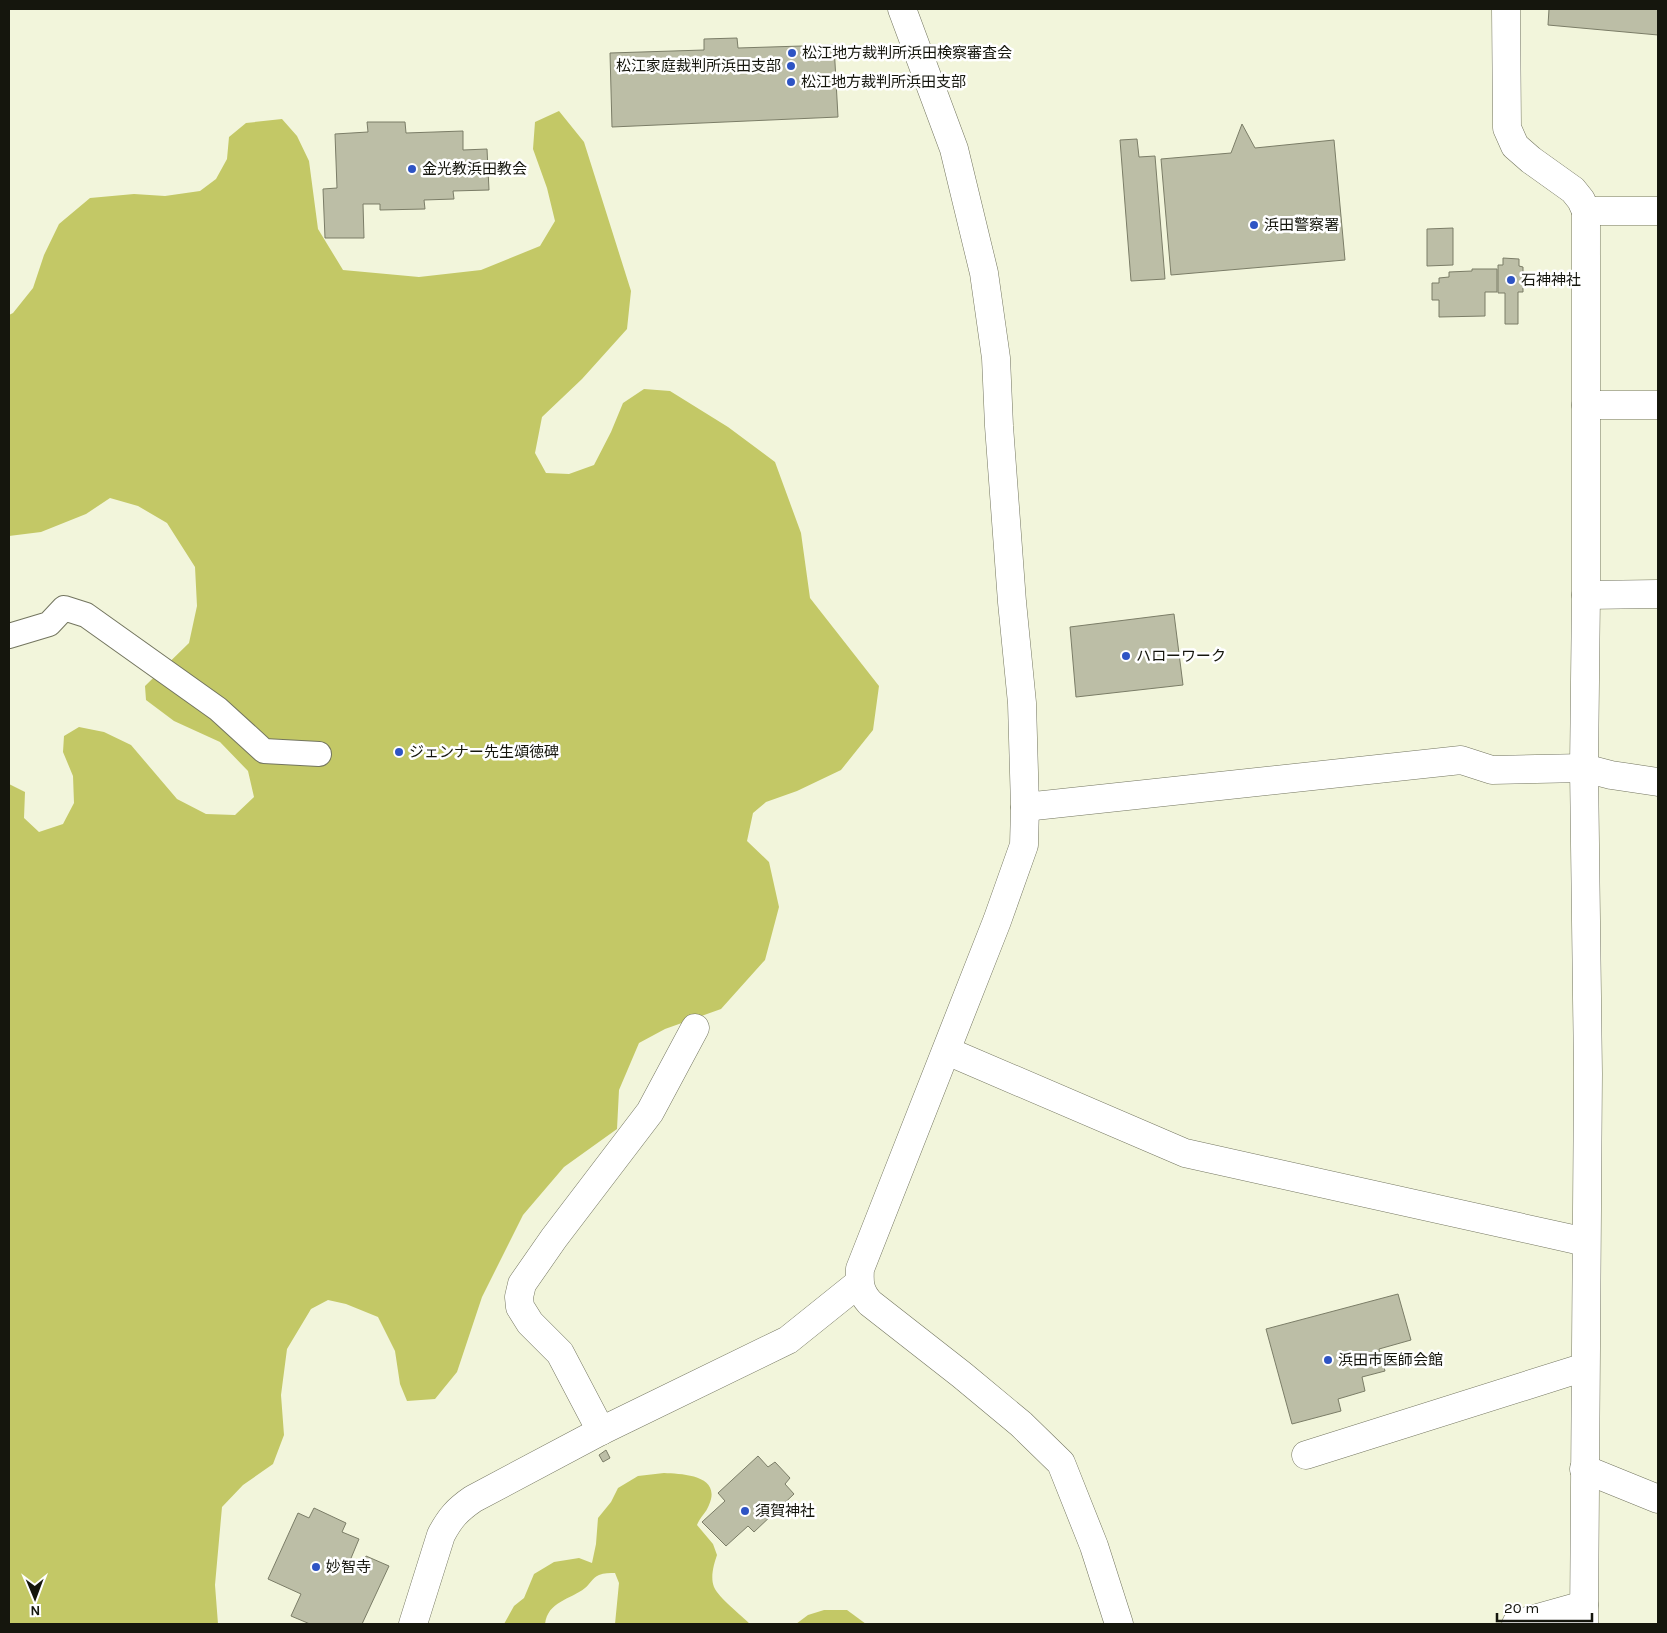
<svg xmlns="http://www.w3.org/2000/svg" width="1667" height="1633" font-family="Karla,'Noto Sans JP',sans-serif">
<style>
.forest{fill:#c3c866}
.building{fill:#bcbea6;stroke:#7b7d67}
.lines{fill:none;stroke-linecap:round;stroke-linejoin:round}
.pedestrian-casing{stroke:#73755f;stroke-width:26}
.minor-casing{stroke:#73755f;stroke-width:29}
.tertiary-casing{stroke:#73755f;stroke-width:29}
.pedestrian{stroke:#fff;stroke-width:24}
.minor{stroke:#fff;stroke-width:28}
.tertiary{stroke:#fff;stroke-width:28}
.poi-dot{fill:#2e54c4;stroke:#fff;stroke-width:2}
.labels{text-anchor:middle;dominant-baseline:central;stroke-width:5;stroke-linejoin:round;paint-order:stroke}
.poi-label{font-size:15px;fill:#15160d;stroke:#fff;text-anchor:start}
</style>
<rect width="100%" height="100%" fill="#f2f5db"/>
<g class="forest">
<path d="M559 111 584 142 631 291 627 329 582 379 542 417 535 453 546 473 569 474 594 465 611 432 623 403 644 389 670 391 728 427 775 462 801 533 810 598 879 686 873 730 841 770 797 791 766 802 753 813 747 841 769 862 779 907 765 960 721 1009 665 1029 639 1043 619 1090 617 1129 564 1167 523 1215 482 1297 457 1372 435 1399 407 1401 400 1384 395 1351 378 1317 346 1304 328 1300 311 1309 287 1349 281 1395 284 1435 273 1464 243 1485 222 1507 215 1585 218 1624H9V784L25 792 24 818 39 832 63 824 74 803 73 776 63 752 64 736 79 727 104 732 131 745 177 799 206 814 235 815 254 797 248 771 220 742 174 721 146 700 145 686 189 643 197 606 195 567 167 523 138 506 110 498 86 514 41 532 9 536V315L13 313 33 288 44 255 59 224 90 198 134 194 165 196 200 191 216 179 227 159 229 137 246 123 282 119 297 136 309 161 318 229 343 270 419 277 481 270 540 246 555 221 547 188 533 149 535 122Z"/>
<path d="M664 1473C683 1474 722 1475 709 1505 706 1513 700 1517 697 1525L713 1544 717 1555C714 1564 710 1577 714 1587 719 1598 741 1615 750 1624H615L619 1583 615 1573C610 1573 604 1573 599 1575 592 1578 590 1584 585 1588 570 1600 548 1601 545 1624H504L514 1606 524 1598 534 1574 554 1562 579 1558 592 1563 596 1544 598 1518 611 1502 618 1488 638 1476Z"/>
<path d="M824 1610H847L866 1624H796L808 1615Z"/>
</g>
<g class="building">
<path d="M1549 9H1658V35L1548 25Z"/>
<path d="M737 38 738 48 834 45 838 117 612 127 610 53 704 50V39Z"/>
<path d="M367 122H405L406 133 463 131V150L487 149 489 190 453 191 454 199 424 200 425 209 380 210V204H363L364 238H325L323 189 337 188 335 134 368 132Z"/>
<path d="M1242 124 1255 148 1334 140 1345 260 1171 275 1161 159 1231 153Z"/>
<path d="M1137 139 1139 157 1155 156 1165 279 1131 281 1120 140Z"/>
<path d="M1453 228V265L1427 266V229Z"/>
<path d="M1503 258 1519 259V266L1523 267V292H1518V324H1505V293H1498V265H1503Z"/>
<path d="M1472 269H1497V292H1485V316L1439 317V300H1432V283H1439V278L1449 277V272L1472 271Z"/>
<path d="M1174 614 1183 685 1076 697 1070 627Z"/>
<path d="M1398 1294 1411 1340 1379 1349 1385 1371 1362 1377 1365 1391 1338 1399 1341 1411 1292 1424 1266 1329Z"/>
<path d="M606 1450 610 1458 603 1462 599 1455Z"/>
<path d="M758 1456 768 1467 775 1462 790 1478 785 1484 794 1494 754 1532 748 1526 726 1546 702 1522 725 1501 718 1493Z"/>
<path d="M314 1508 346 1523 342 1532 359 1539 349 1563 361 1568 366 1556 389 1566 362 1624H310L291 1616 301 1594 268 1579 298 1513 309 1518Z"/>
</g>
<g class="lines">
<g class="pedestrian-casing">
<path id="pedestrian" d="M9 636 49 624 64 608 86 615 218 709 264 751 319 754"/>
</g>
<g class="minor-casing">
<g id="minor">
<path d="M902 9 954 149 984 273 996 358 999 426 1012 602 1022 703 1025 807 1024 845 997 921 860 1269C859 1284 860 1292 870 1303L962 1375 1021 1424 1061 1463 1094 1546 1119 1624"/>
<path d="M1586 405H1658"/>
<path d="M1586 595 1658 594"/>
<path d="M1025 807 1461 760 1492 770 1584 768 1611 775 1658 782"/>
<path d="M947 1051 1185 1153 1586 1242"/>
<path d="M601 1431 560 1353 530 1323 520 1307 519 1297 522 1284 554 1238 650 1112 695 1028"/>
<path d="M1306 1455 1585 1367"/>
<path d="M1584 1469 1658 1499"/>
<path d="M413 1624 441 1535C450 1518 457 1510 473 1499L601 1431 788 1340 859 1283"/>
<path d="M1516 1624 1584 1605"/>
<path d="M1584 1624 1588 1073 1584 768 1586 595V211H1658"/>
</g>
</g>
<g class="tertiary-casing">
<path id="tertiary" d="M1506 9 1507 128 1515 146 1531 160 1573 190 1581 200 1586 211"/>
</g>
<use href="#pedestrian" class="pedestrian"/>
<use href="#minor" class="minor"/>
<use href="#tertiary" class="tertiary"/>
</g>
<g class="poi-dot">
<circle cx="792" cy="53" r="5"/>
<circle cx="791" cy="66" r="5"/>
<circle cx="791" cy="82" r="5"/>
<circle cx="412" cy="169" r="5"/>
<circle cx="1254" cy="225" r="5"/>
<circle cx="1511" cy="280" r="5"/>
<circle cx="1126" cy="656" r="5"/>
<circle cx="399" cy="752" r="5"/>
<circle cx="1328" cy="1360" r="5"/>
<circle cx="745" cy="1511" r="5"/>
<circle cx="316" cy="1567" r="5"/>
</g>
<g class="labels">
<g class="poi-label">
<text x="802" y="53">松江地方裁判所浜田検察審査会</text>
<text x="781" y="66" text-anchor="end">松江家庭裁判所浜田支部</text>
<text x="801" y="82">松江地方裁判所浜田支部</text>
<text x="422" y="169">金光教浜田教会</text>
<text x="1264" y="225">浜田警察署</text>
<text x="1521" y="280">石神神社</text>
<text x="1136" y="656">ハローワーク</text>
<text x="409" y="752">ジェンナー先生頌徳碑</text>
<text x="1338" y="1360">浜田市医師会館</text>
<text x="755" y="1511">須賀神社</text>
<text x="326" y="1567">妙智寺</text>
</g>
</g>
<rect width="1667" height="1633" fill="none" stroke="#15160d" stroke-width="20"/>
<g transform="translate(35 1598) rotate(179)" stroke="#ffffff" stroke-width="4" paint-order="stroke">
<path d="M0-4L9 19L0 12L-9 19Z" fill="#15160d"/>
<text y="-8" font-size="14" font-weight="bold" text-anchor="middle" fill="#15160d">N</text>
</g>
<path d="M1497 1613v8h95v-8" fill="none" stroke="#15160d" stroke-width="2.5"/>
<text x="1504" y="1613" font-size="15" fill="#15160d" stroke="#ffffff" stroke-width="4" paint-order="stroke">20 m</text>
</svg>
